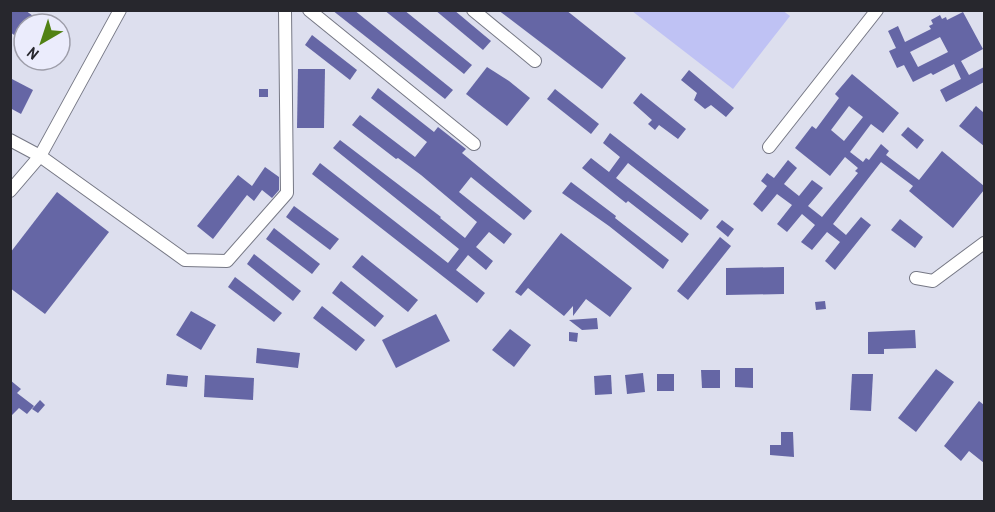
<svg xmlns="http://www.w3.org/2000/svg" width="995" height="512" font-family="'Archivo Narrow',sans-serif">
<style>
.green{fill:#bfc2f4}
.building{fill:#6566a5;fill-rule:evenodd}
.lines{fill:none;stroke-linecap:round;stroke-linejoin:round}
.minor-casing{stroke:#767885;stroke-width:14}
.minor{stroke:#fff;stroke-width:12}
</style>
<rect width="100%" height="100%" fill="#dddfee"/>
<path class="green" d="M782 10 790 16 733 89 632 11Z"/>
<g class="building">
<path d="M10 10H25L37 19 33 24H24V36L21 40 10 32Z"/>
<path d="M332 10H354L453 90 445 99Z"/>
<path d="M384 10H404L472 65 464 74Z"/>
<path d="M435 10H454L491 41 483 50Z"/>
<path d="M498 10H566L626 58 602 89Z"/>
<path d="M963 12 983 49 961 61 969 75 984 67V82L946 102 940 90 961 79 954 64 933 75 931 73 913 82 904 65 897 68 889 51 896 48 888 31 898 26 905 42 931 29 929 26 933 24 931 20 940 15 942 19 946 17 947 20ZM940 37 948 52 918 67 910 52Z"/>
<path d="M312 35 357 70 350 80 305 45Z"/>
<path d="M487 67 509 81 530 98 507 126 466 94Z"/>
<path d="M298 69H325L324 128H297Z"/>
<path d="M689 70 734 108 726 117 711 105 705 109 694 100 697 93 681 80Z"/>
<path d="M852 74 899 113 883 133 871 124 850 152 863 162 866 158 869 160 881 144 889 151 886 155 919 180 942 151 984 186V190L953 228 909 191 913 186 881 162 833 224 846 235 861 217 871 225 835 270 825 261 840 242 827 232 812 250 801 242 815 225 802 214 787 232 777 224 792 205 777 194 762 212 753 204 767 186 761 181 767 173 774 178 788 160 797 168 784 184 799 196 812 180 823 188 808 206 822 217 858 173 855 171 858 168 845 157 830 176 795 148 812 126 816 129 839 98 835 94ZM849 106 863 117 844 141 831 130Z"/>
<path d="M10 78 33 90 21 114 10 108Z"/>
<path d="M378 88 434 132 438 127 466 149 462 153 532 211 524 220 471 177 459 192 512 234 504 244 489 232 476 247 493 261 486 270 468 255 456 270 485 293 477 303 312 174 320 163 448 263 459 249 333 148 340 140 441 217 440 218 465 238 477 222 421 175 398 158 396 159 352 125 360 115 415 157 427 142 371 98Z"/>
<rect x="259" y="89" width="9" height="8"/>
<path d="M555 89 599 124 591 134 547 99Z"/>
<path d="M641 93 686 129 678 139 659 125 655 130 648 124 652 120 633 103Z"/>
<path d="M976 106 984 113V146L959 126Z"/>
<path d="M908 127 924 140 917 149 901 135Z"/>
<path d="M610 133 709 210 701 220 628 163 616 178 689 234 682 243 628 201 626 203 582 168 591 158 609 172 620 157 603 143Z"/>
<path d="M265 167 279 177V190L272 198 262 190 254 201 247 195 213 239 197 226 238 175 252 186Z"/>
<path d="M571 182 616 216 615 218 669 260 663 269 609 226 562 193Z"/>
<path d="M57 192 109 232 45 314 10 288V253Z"/>
<path d="M294 206 339 239 330 250 286 217Z"/>
<path d="M900 219 923 237 915 248 891 230Z"/>
<path d="M722 220 734 229 728 237 716 227Z"/>
<path d="M274 228 320 264 312 274 266 239Z"/>
<path d="M561 233 632 288 610 317 586 299 573 316V306L564 316 528 288 521 296 515 292Z"/>
<path d="M720 237 731 246 688 300 677 291Z"/>
<path d="M254 254 301 291 293 301 247 264Z"/>
<path d="M362 255 418 300 408 312 352 267Z"/>
<path d="M784 267V294L726 295V268Z"/>
<path d="M235 277 282 313 274 322 228 287Z"/>
<path d="M341 281 384 316 375 327 332 293Z"/>
<path d="M825 301 826 309 816 310 815 302Z"/>
<path d="M322 306 365 340 356 351 313 318Z"/>
<path d="M191 311 216 325 201 350 176 335Z"/>
<path d="M436 314 450 341 396 368 382 340Z"/>
<path d="M597 318 598 329 582 330 569 320Z"/>
<path d="M510 329 531 345 514 367 492 350Z"/>
<path d="M915 330 916 348 884 349V354H868V332Z"/>
<path d="M569 332 578 333 577 342 569 341Z"/>
<path d="M257 348 300 353 298 368 256 363Z"/>
<path d="M735 368H753V388L735 387Z"/>
<path d="M936 369 954 382 916 432 898 418Z"/>
<path d="M701 370H720V388H702Z"/>
<path d="M643 373 645 392 627 394 625 375Z"/>
<path d="M167 374 188 376 187 387 166 385Z"/>
<rect x="657" y="374" width="17" height="17"/>
<path d="M852 374H873L871 411 850 410Z"/>
<path d="M205 375 254 378 253 400 204 397Z"/>
<path d="M608 375H611L612 394 595 395 594 376Z"/>
<path d="M10 380 21 389 17 393 34 406 27 414 19 408 10 417Z"/>
<path d="M40 400 45 405 38 413 32 409Z"/>
<path d="M979 401 984 405V463L969 451 961 461 944 446Z"/>
<path d="M781 432H793L794 457 770 455V445H781Z"/>
</g>
<g class="lines">
<g class="minor-casing">
<g id="minor">
<path d="M309 10 474 144"/>
<path d="M473 10 535 61"/>
<path d="M10 140 40 156 185 260 227 261 287 193 285 10"/>
<path d="M769 147 877 10"/>
<path d="M10 191 40 156 120 10"/>
<path d="M916 278 933 281 984 243"/>
</g>
</g>
<use href="#minor" class="minor"/>
</g>
<rect width="995" height="512" fill="none" stroke="#27272d" stroke-width="24"/>
<g transform="translate(42 42) rotate(219)"><circle r="28" fill="#ebecfc" stroke="#9d9da9" stroke-width="1.5"/>
<path d="M0-4.5L10 22L0 15L-10 22Z" fill="#518214"/>
<text y="-9" font-size="16" font-weight="bold" text-anchor="middle" fill="#27272d">N</text>
</g>
</svg>
